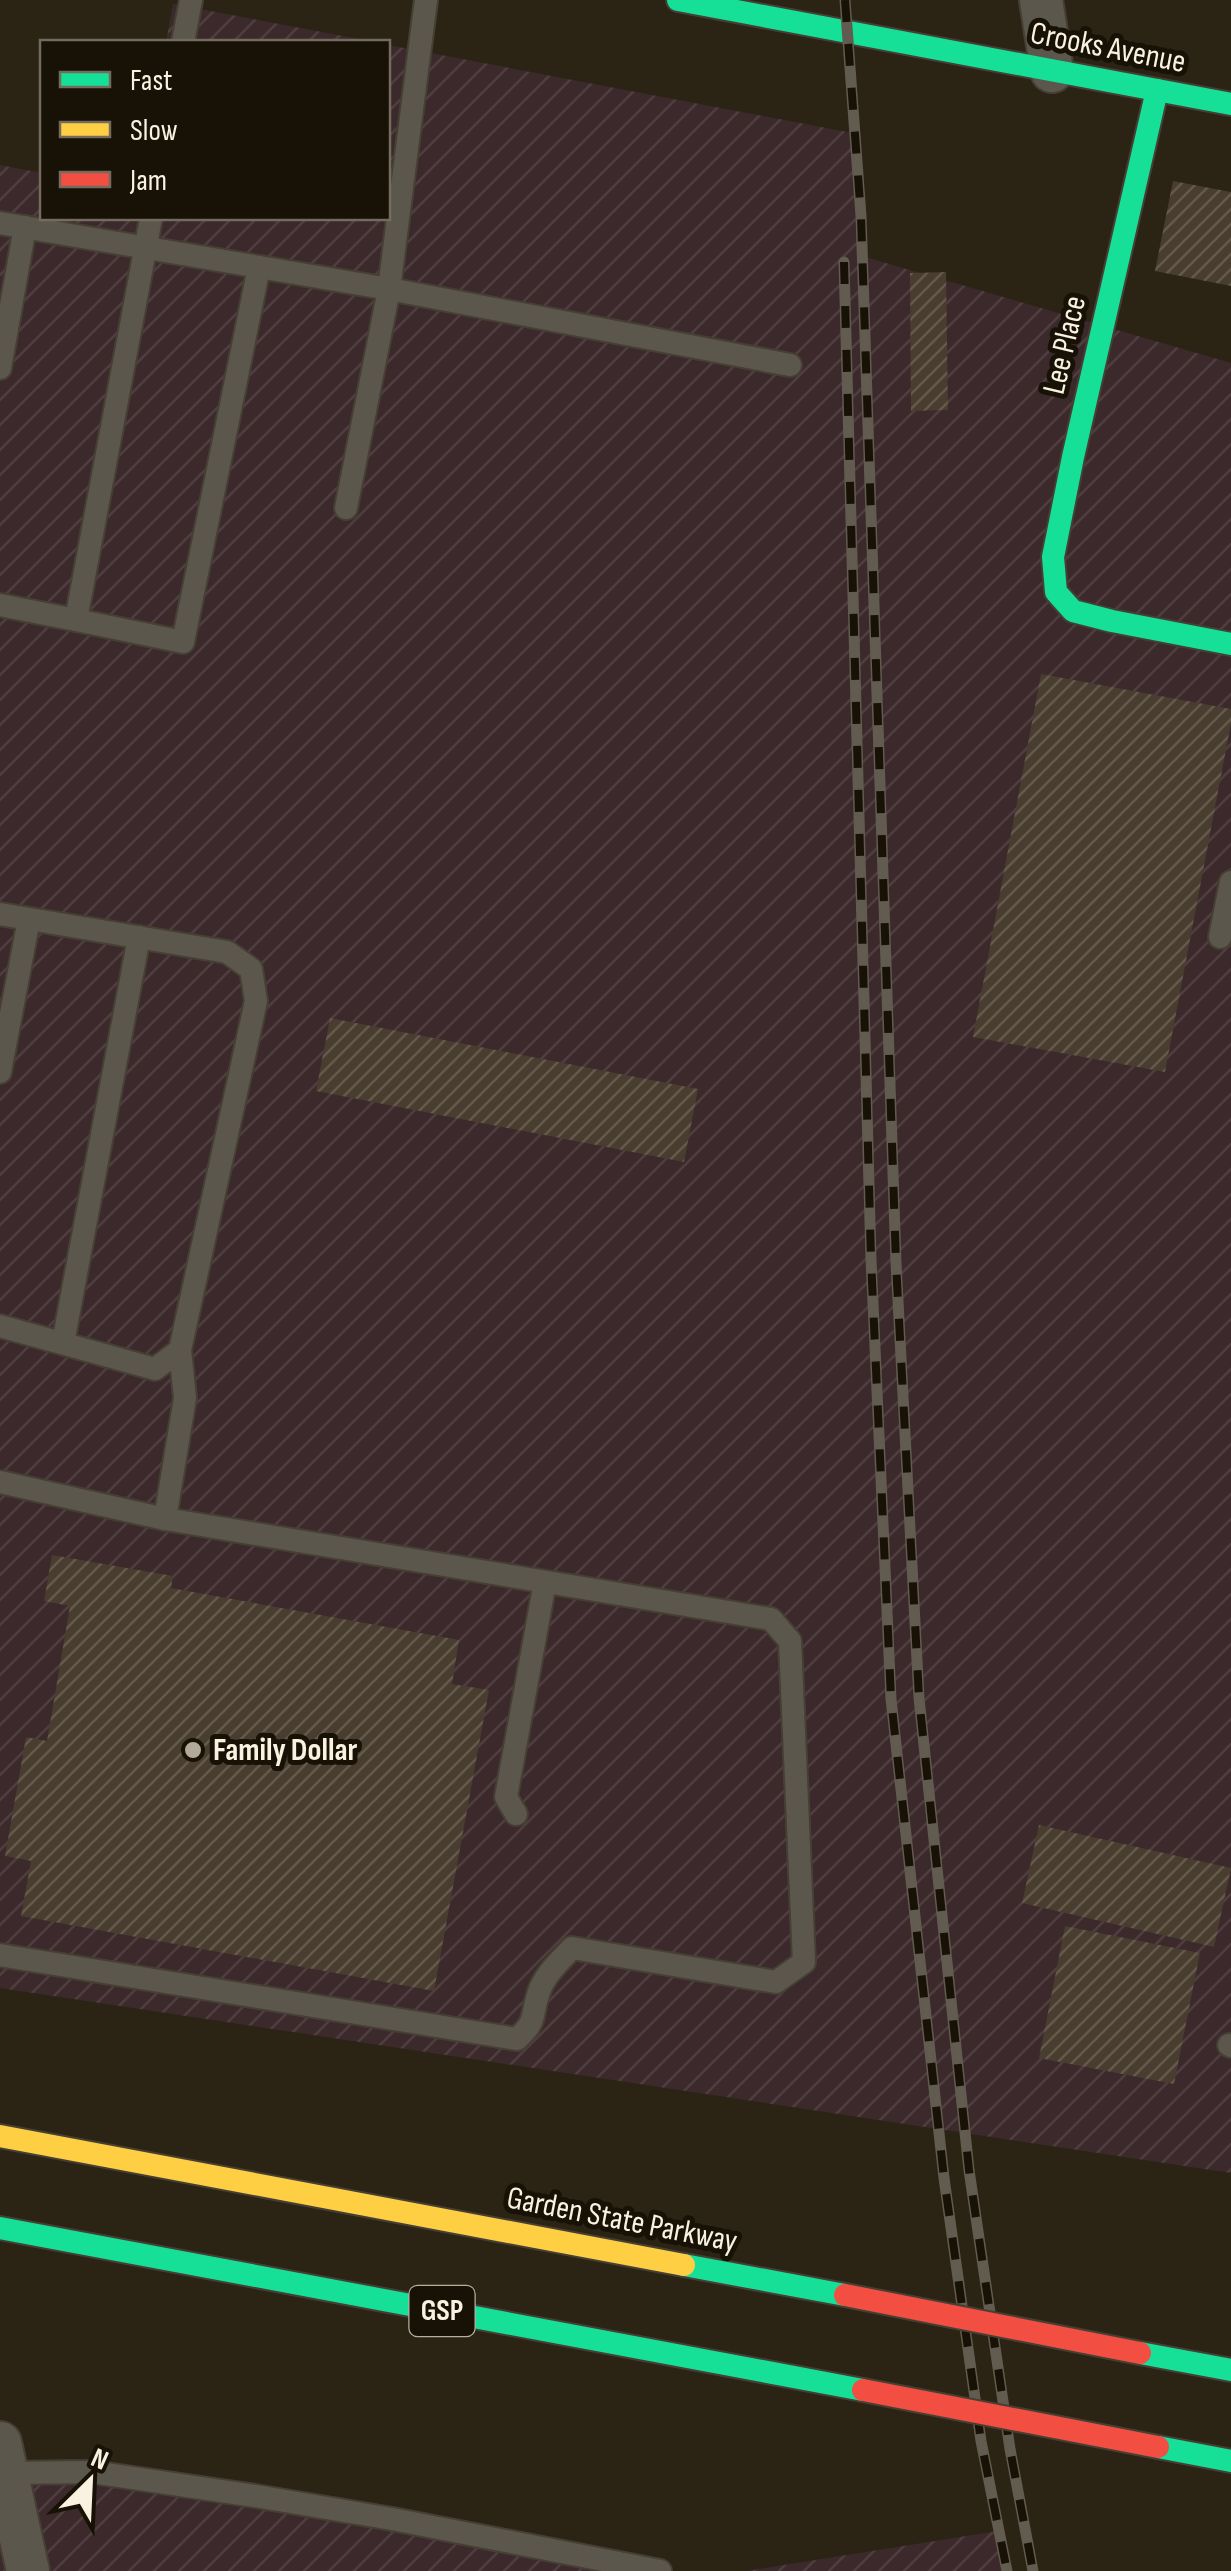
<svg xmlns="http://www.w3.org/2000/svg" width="1231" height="2571" font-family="'Sofia Sans Condensed',sans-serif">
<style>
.industrial{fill:url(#industrial-furrows)}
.building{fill:url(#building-hatch)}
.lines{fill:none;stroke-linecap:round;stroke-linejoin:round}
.lane-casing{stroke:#463f34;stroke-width:26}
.street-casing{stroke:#463f34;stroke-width:46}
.fast-casing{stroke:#463f34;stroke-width:26}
.slow-casing{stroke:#463f34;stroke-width:26}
.lane{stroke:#5c574c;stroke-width:22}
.street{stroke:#5c574c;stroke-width:42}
.fast{stroke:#16e098;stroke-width:22}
.slow{stroke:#ffcf43;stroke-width:22}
.rail-casing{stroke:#625b50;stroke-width:11}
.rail{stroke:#171106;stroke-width:8;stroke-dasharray:22;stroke-linecap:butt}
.jam-bridge-casing{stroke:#463f34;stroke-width:26;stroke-linecap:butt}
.jam-bridge{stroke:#f24e42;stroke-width:22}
.poi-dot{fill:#b2a99a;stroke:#171106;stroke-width:4}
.labels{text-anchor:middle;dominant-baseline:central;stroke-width:10;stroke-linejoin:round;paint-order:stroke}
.shield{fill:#171106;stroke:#b6ae9f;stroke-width:2.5}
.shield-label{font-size:30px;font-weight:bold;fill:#faf1e1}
.street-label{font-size:32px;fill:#faf1e1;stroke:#171106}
.poi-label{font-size:32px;font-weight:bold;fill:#faf1e1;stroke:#171106;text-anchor:start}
</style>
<defs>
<pattern id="industrial-furrows" width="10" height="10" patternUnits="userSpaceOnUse" patternTransform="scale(2.5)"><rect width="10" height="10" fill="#3b292b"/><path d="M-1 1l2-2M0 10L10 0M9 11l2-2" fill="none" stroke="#4e3e3f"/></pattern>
<pattern id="building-hatch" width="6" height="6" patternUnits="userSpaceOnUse" patternTransform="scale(2.5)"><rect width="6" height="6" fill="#483d2e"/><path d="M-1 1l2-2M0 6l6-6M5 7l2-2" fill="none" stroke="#635a4c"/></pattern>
</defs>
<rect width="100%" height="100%" fill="#2b2415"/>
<g class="industrial">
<path d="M173 4 375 42H166Z"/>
<path d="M388 45 858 134 865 257 1231 363V2173L0 1988V165L42 173V218H388Z"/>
<path d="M0 2460 667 2571H0Z"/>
<path d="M1004 2530 1010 2571H747Z"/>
</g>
<g class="building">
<path d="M1173 181 1231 192V286L1155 271Z"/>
<path d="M946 272 948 410 911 411 910 273Z"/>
<path d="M1041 674 1231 709V723L1165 1072 973 1037Z"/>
<path d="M330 1018 698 1089 684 1162 316 1091Z"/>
<path d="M52 1555 173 1576 171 1588 459 1640 452 1684 489 1690 434 1991 21 1916 31 1861 5 1856 26 1737 47 1741 70 1606 44 1601Z"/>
<path d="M1039 1825 1231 1868 1214 1947 1022 1903Z"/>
<path d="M1065 1926 1200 1953 1174 2084 1039 2058Z"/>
</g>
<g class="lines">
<g class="lane-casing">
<g id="lane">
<path d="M183 42 191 0"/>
<path d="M0 223 389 289 426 0"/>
<path d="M0 368 25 227"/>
<path d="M346 508 389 289 790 365"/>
<path d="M0 605 76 620 151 218"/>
<path d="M76 620 183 642 259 267"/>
<path d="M0 914 227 952 251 969 256 1001 180 1350 155 1369 0 1326"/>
<path d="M1220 937 1231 882"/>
<path d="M0 1072 29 919"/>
<path d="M63 1343 139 937"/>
<path d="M0 1482 165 1519"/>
<path d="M516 1814 506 1797 545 1582"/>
<path d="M0 1955 517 2039C538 2019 530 2019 538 1995 543 1976 559 1962 572 1948L776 1982 804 1962 790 1641 771 1619 165 1519 185 1398 180 1350"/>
<path d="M1229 2045 1231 2046"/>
<path d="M6 2473 92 2472 255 2496 392 2519 660 2571"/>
</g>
</g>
<g class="street-casing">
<g id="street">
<path d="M1041 0 1052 71"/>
<path d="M0 2443 28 2571"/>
</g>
</g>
<g class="fast-casing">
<g id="fast">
<path d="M678 0 1231 104"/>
<path d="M1157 90 1073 457 1053 557 1056 592 1073 611 1112 621 1231 644"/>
<path d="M0 2228 863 2390"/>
<path d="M684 2265 845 2295"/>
<path d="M1140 2353 1231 2370"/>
<path d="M1158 2447 1231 2461"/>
</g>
</g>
<g class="slow-casing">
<path id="slow" d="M0 2136 684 2265"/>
</g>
<use href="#lane" class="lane"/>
<use href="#street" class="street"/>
<use href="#fast" class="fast"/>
<use href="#slow" class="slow"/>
<g class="rail-casing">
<g id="rail">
<path d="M845 0 861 216 896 1263 919 1698 969 2170 1010 2449 1033 2571"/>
<path d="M844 262 871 1259 891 1699 944 2178 981 2441 1007 2571"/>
</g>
</g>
<use href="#rail" class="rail"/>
<g class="jam-bridge-casing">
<g id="jam-bridge">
<path d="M845 2295 1140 2353"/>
<path d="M863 2390 1158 2447"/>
</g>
</g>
<use href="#jam-bridge" class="jam-bridge"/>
</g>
<circle class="poi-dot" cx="193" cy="1750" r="10"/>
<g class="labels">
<rect class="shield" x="409.5" y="2286" width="65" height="50" rx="8"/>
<g class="shield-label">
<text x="442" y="2311">GSP</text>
</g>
<g class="street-label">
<text transform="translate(1108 48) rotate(11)">Crooks Avenue</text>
<text transform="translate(1065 345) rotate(-77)">Lee Place</text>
<text transform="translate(622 2220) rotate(11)">Garden State Parkway</text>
</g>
<g class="poi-label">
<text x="213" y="1750">Family Dollar</text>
</g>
</g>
<rect x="40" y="40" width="350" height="180" fill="#171106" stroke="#726b5e" stroke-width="2.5"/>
<rect x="60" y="72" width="50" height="15" fill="#16e098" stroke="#726b5e" stroke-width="2.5"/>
<text x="130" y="90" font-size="30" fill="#faf1e1">Fast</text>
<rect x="60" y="122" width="50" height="15" fill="#ffcf43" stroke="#726b5e" stroke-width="2.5"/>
<text x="130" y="140" font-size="30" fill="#faf1e1">Slow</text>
<rect x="60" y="172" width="50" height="15" fill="#f24e42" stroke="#726b5e" stroke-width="2.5"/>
<text x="130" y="190" font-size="30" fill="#faf1e1">Jam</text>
<g transform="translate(90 2481) rotate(24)" stroke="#171106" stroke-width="8" paint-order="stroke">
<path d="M0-8L18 38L0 25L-18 38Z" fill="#faf1e1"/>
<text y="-15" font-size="28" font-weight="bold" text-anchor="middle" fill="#faf1e1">N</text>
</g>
</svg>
